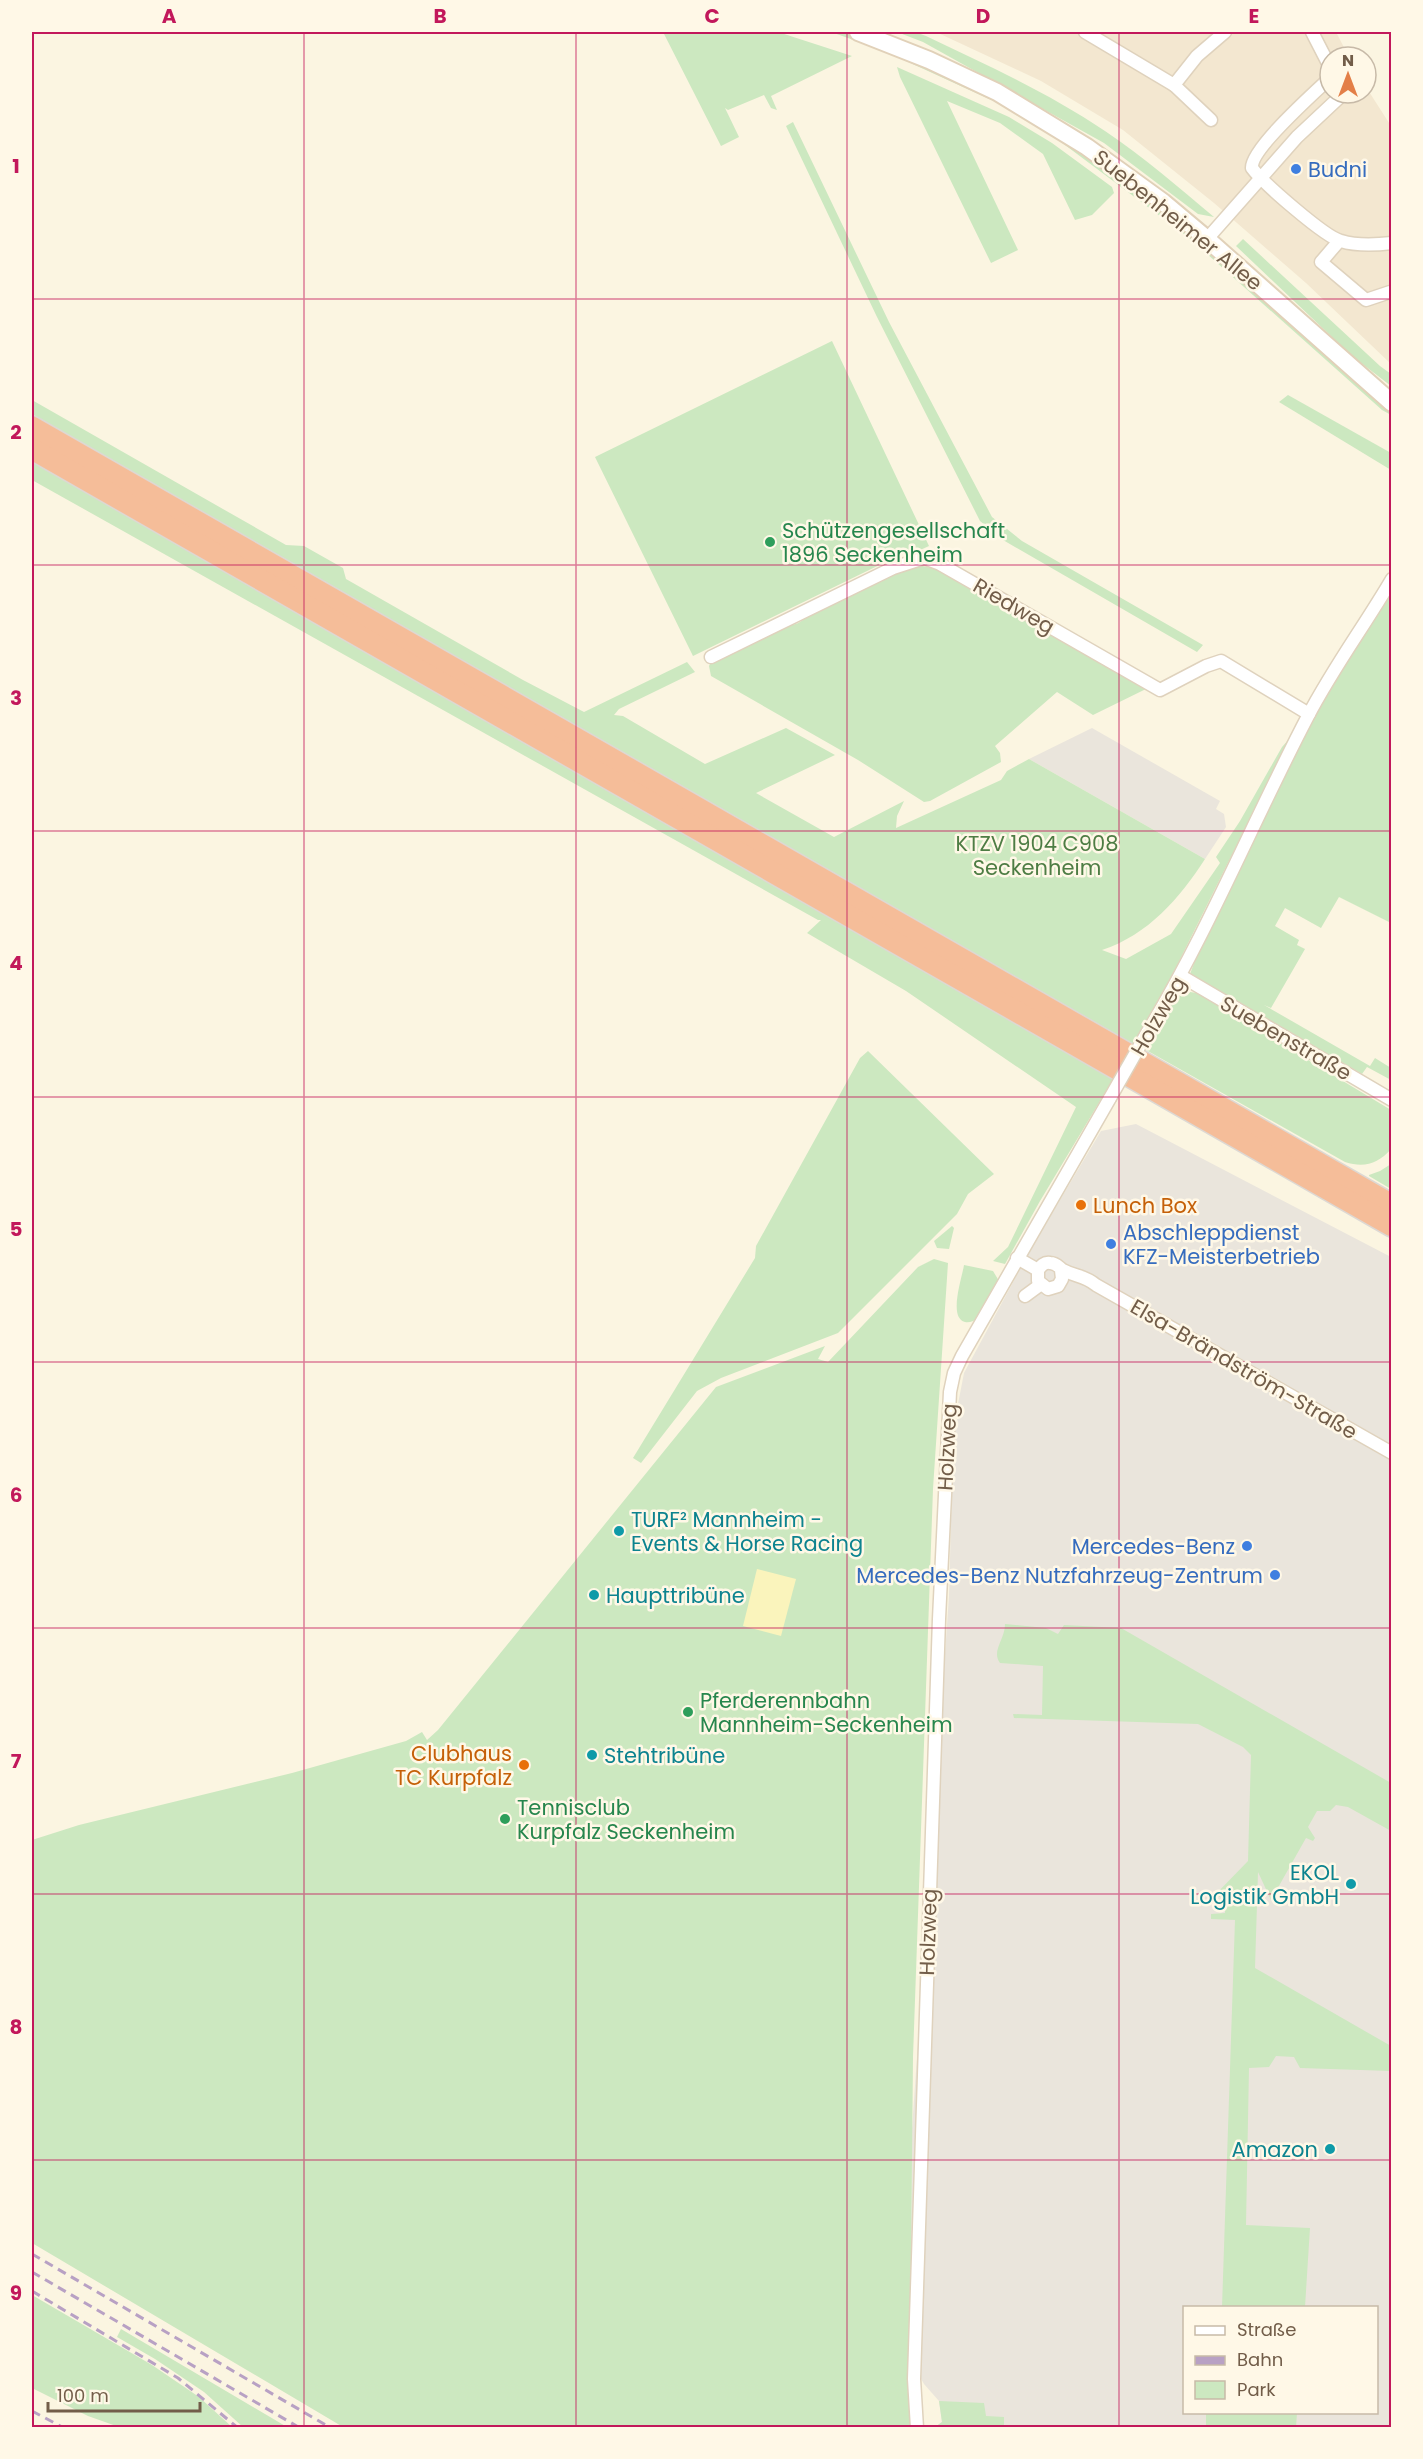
<svg xmlns="http://www.w3.org/2000/svg" width="1423" height="2459" font-family="Poppins,sans-serif">
<style>
.residential{fill:#f3e7d0}
.industrial{fill:#eae5dc;fill-rule:evenodd}
.green{fill:#cce8c0}
.sand{fill:#faf4bc}
.lines{fill:none;stroke-linecap:round;stroke-linejoin:round}
.street-casing{stroke:#dfd2bd;stroke-width:15}
.secondary-casing{stroke:#e1d1b9;stroke-width:20}
.highway-casing{stroke:#ddd8d3;stroke-width:24}
.street{stroke:#fff;stroke-width:12}
.secondary{stroke:#fff;stroke-width:16}
.highway{stroke:#f5bd99;stroke-width:21}
.rail{stroke:#b8a1c4;stroke-width:3;stroke-dasharray:9 6;stroke-linecap:butt}
.street-bridge-casing{stroke:#dfd2bd;stroke-width:15;stroke-linecap:butt}
.street-bridge{stroke:#fff;stroke-width:12}
.grid{fill:none;stroke:#c2185b;stroke-width:1.5;stroke-opacity:0.55}
.shop-dot{fill:#3f7fe0;stroke:#fff8e7;stroke-width:2}
.leisure-dot{fill:#2e9e5b;stroke:#fff8e7;stroke-width:2}
.food-dot{fill:#e8710a;stroke:#fff8e7;stroke-width:2}
.culture-dot{fill:#0f9aa8;stroke:#fff8e7;stroke-width:2}
.labels{text-anchor:middle;dominant-baseline:central;stroke-width:5;stroke-linejoin:round;paint-order:stroke}
.shop-label{font-size:21px;fill:#366cbe;stroke:#fff8e7;text-anchor:start}
.street-label{font-size:21px;fill:#725d49;stroke:#fff8e7}
.leisure-label{font-size:21px;fill:#27864d;stroke:#fff8e7;text-anchor:start}
.park-label{font-size:21px;fill:#4e7d44;stroke:#fff8e7}
.food-label{font-size:21px;fill:#c56008;stroke:#fff8e7;text-anchor:start}
.culture-label{font-size:21px;fill:#0d838f;stroke:#fff8e7;text-anchor:start}
.neatline{fill:none;stroke:#c2185b;stroke-width:2}
.grid-label{font-size:20px;text-anchor:middle;font-weight:bold;fill:#c2185b}
</style>
<rect width="100%" height="100%" fill="#fbf5e1"/>
<path class="residential" d="M936 32H1336L1349 57H1330V93H1366V87L1391 126V364L1306 283 1214 203 1123 130 1041 81Z"/>
<g class="industrial">
<path d="M1092 728 1220 801 1216 809 1224 814 1226 827 1205 859 1029 759Z"/>
<path d="M1136 1124 1391 1257V2427H935L942 2422 939 2401 924 2384 910 2359 912 2129 949 1596 953 1446 958 1404 964 1373 1032 1247 1101 1131ZM1184 2308H1376V2412H1184Z"/>
</g>
<g class="green">
<path d="M663 32H778L852 56 771 96 777 110 771 108 764 95 728 110 725 108 739 137 721 146Z"/>
<path d="M831 32H853L962 77 1114 169 1391 405V415L1382 410 1188 237 1057 139 998 103 882 50Z"/>
<path d="M897 32H915L926 36C987 65 1049 93 1105 131 1144 157 1178 187 1214 217L1198 214 1104 143 923 42Z"/>
<path d="M897 67 1009 117 1052 143 1112 187 1114 193 1092 215 1075 220 1043 154 1000 123 947 101 1018 250 991 263 900 77Z"/>
<path d="M793 122 889 322 992 517 1022 541 1203 645 1197 652 1003 540 980 521 877 317 786 126Z"/>
<path d="M1243 239 1380 366 1391 374V386L1352 356 1236 246Z"/>
<path d="M832 341 929 546 909 555 906 552 693 656 595 457Z"/>
<path d="M1288 395 1391 453V470L1279 402Z"/>
<path d="M32 400 286 545 304 546 343 568 346 579 523 680 584 712 687 662 695 672 619 709 614 715 623 716 705 764 786 728 835 755 756 793 834 837 904 801 897 816 896 828 1001 780 1007 771 1029 759 1205 859C1180 898 1148 935 1102 950L1126 959 1171 934 1220 863 1216 857 1240 821 1282 747 1290 738 1137 1046 32 414Z"/>
<path d="M32 460 926 972 1062 1049 1115 1076 1040 1201 1005 1264 993 1261 1008 1247 1076 1107 906 991 807 933 821 920H818L32 480Z"/>
<path d="M918 565 945 571 1148 688 1093 715 1057 692 995 746 1000 753 1001 762 930 801 924 802 858 760 711 676 709 666 711 662 786 625C796 626 804 621 809 613L898 571Z"/>
<path d="M1391 582V923L1339 897 1321 928 1285 908 1275 926 1299 940 1297 945 1305 949 1271 1008 1264 1005 1370 1066 1375 1058 1391 1068V1080L1367 1067 1362 1074 1190 974 1207 929 1302 740 1312 714Z"/>
<path d="M1190 992 1197 993 1391 1110V1149C1378 1164 1364 1168 1345 1162L1146 1050 1170 1002 1176 996Z"/>
<path d="M868 1051 994 1174 968 1194 957 1214 838 1333 721 1378 697 1391 641 1463 633 1458 755 1258 756 1246 860 1058Z"/>
<path d="M1391 1164V1189L1369 1176V1175L1380 1171Z"/>
<path d="M952 1226 954 1228 949 1249 937 1248 934 1241Z"/>
<path d="M934 1259 948 1263 933 1489 913 2057 910 2359 924 2427H343L32 2243V1840L79 1825 292 1773 406 1741 422 1732 427 1740 438 1730 716 1387 825 1346 818 1359 828 1362 918 1267Z"/>
<path d="M964 1265 993 1271 999 1281C993 1292 987 1308 978 1318 975 1321 969 1323 965 1322 948 1318 962 1278 964 1265Z"/>
<path d="M1005 1624 1046 1628 1058 1634 1064 1625 1121 1628 1391 1783V1831L1348 1807 1336 1805 1330 1811H1317L1308 1827 1315 1838 1313 1841 1306 1838 1271 1900 1258 1872 1255 1968 1391 2046V2071L1300 2068 1294 2057 1276 2056 1269 2067 1249 2068 1246 2225 1310 2228 1305 2307H1222L1235 1920 1211 1919V1914L1225 1913V1897H1213L1248 1861 1251 1755 1243 1747 1198 1724 1014 1718 1013 1714 1042 1715 1043 1666 1000 1663C991 1651 1005 1640 1005 1624Z"/>
<path d="M32 2295 152 2365 199 2397 232 2427H119L88 2416 32 2388Z"/>
<path d="M121 2329 287 2427H243L204 2392 155 2359 117 2337Z"/>
<path d="M939 2401 984 2403 986 2416 1004 2417V2427H935L942 2422Z"/>
<path d="M1206 2413H1297L1296 2427H1193H1206Z"/>
</g>
<path class="sand" d="M757 1569 796 1579 781 1636 743 1626Z"/>
<g class="lines">
<g class="street-casing">
<g id="street">
<path d="M1085 32 1174 85 1197 56 1225 32"/>
<path d="M1312 32 1330 67"/>
<path d="M1330 78C1315 92 1250 150 1252 168 1263 183 1325 237 1341 241 1357 246 1375 245 1392 243"/>
<path d="M1174 85 1211 120"/>
<path d="M1207 239 1297 137 1344 93"/>
<path d="M1339 241 1321 262 1366 300 1390 292"/>
<path d="M711 657 893 568 924 558 940 564 1160 690 1206 666 1221 661 1309 714"/>
<path d="M1181 976 1392 1100"/>
<path d="M1147 1033C1209 930 1253 821 1308 716 1333 668 1365 625 1392 579"/>
<path d="M1017 1258 1038 1270"/>
<path d="M1061 1270 1062 1279 1058 1286 1048 1289 1038 1281V1270C1041 1266 1044 1262 1050 1263 1057 1263 1059 1268 1063 1270 1076 1277 1084 1275 1096 1285L1392 1453"/>
<path d="M1025 1296 1040 1285"/>
<path d="M917 2428 914 2379 939 1619 950 1392 954 1373 962 1356 1110 1098"/>
</g>
</g>
<g class="secondary-casing">
<path id="secondary" d="M858 32 929 60 997 92 1087 147 1163 202 1207 239 1392 403"/>
</g>
<g class="highway-casing">
<g id="highway">
<path d="M32 427 1392 1205"/>
<path d="M32 449 1392 1226"/>
</g>
</g>
<use href="#street" class="street"/>
<use href="#secondary" class="secondary"/>
<use href="#highway" class="highway"/>
<g class="rail">
<path d="M32 2254 331 2428"/>
<path d="M32 2272 300 2428"/>
<path d="M32 2291 178 2378 238 2428"/>
<path d="M32 2411 64 2428"/>
</g>
<g class="street-bridge-casing">
<path id="street-bridge" d="M1110 1098 1147 1033"/>
</g>
<use href="#street-bridge" class="street-bridge"/>
</g>
<path class="grid" d="M304 32V2428M576 32V2428M847 32V2428M1119 32V2428M32 299H1392M32 565H1392M32 831H1392M32 1097H1392M32 1362H1392M32 1628H1392M32 1894H1392M32 2160H1392"/>
<g class="shop-dot">
<circle cx="1296" cy="169" r="6"/>
<circle cx="1111" cy="1244" r="6"/>
<circle cx="1247" cy="1546" r="6"/>
<circle cx="1275" cy="1575" r="6"/>
</g>
<g class="leisure-dot">
<circle cx="770" cy="542" r="6"/>
<circle cx="688" cy="1712" r="6"/>
<circle cx="505" cy="1819" r="6"/>
</g>
<g class="food-dot">
<circle cx="1081" cy="1205" r="6"/>
<circle cx="524" cy="1765" r="6"/>
</g>
<g class="culture-dot">
<circle cx="619" cy="1531" r="6"/>
<circle cx="594" cy="1595" r="6"/>
<circle cx="592" cy="1755" r="6"/>
<circle cx="1351" cy="1884" r="6"/>
<circle cx="1330" cy="2149" r="6"/>
</g>
<g class="labels">
<g class="shop-label">
<text x="1308" y="169">Budni</text>
<text x="1123" y="1232">Abschleppdienst<tspan x="1123" dy="24">KFZ-Meisterbetrieb</tspan></text>
<text x="1235" y="1546" text-anchor="end">Mercedes-Benz</text>
<text x="1263" y="1575" text-anchor="end">Mercedes-Benz Nutzfahrzeug-Zentrum</text>
</g>
<g class="street-label">
<text transform="translate(1178 220) rotate(39)">Suebenheimer Allee</text>
<text transform="translate(1014 606) rotate(30)">Riedweg</text>
<text transform="translate(1158 1016) rotate(-60)">Holzweg</text>
<text transform="translate(1286 1038) rotate(30)">Suebenstraße</text>
<text transform="translate(1244 1369) rotate(30)">Elsa-Brändström-Straße</text>
<text transform="translate(947 1447) rotate(-87)">Holzweg</text>
<text transform="translate(928 1932) rotate(-88)">Holzweg</text>
</g>
<g class="leisure-label">
<text x="782" y="530">Schützengesellschaft<tspan x="782" dy="24">1896 Seckenheim</tspan></text>
<text x="700" y="1700">Pferderennbahn<tspan x="700" dy="24">Mannheim-Seckenheim</tspan></text>
<text x="517" y="1807">Tennisclub<tspan x="517" dy="24">Kurpfalz Seckenheim</tspan></text>
</g>
<g class="park-label">
<text x="1037" y="843">KTZV 1904 C908<tspan x="1037" dy="24">Seckenheim</tspan></text>
</g>
<g class="food-label">
<text x="1093" y="1205">Lunch Box</text>
<text x="512" y="1753" text-anchor="end">Clubhaus<tspan x="512" dy="24">TC Kurpfalz</tspan></text>
</g>
<g class="culture-label">
<text x="631" y="1519">TURF² Mannheim -<tspan x="631" dy="24">Events &amp; Horse Racing</tspan></text>
<text x="606" y="1595">Haupttribüne</text>
<text x="604" y="1755">Stehtribüne</text>
<text x="1339" y="1872" text-anchor="end">EKOL<tspan x="1339" dy="24">Logistik GmbH</tspan></text>
<text x="1318" y="2149" text-anchor="end">Amazon</text>
</g>
</g>
<rect width="1423" height="2459" fill="none" stroke="#fff8e7" stroke-width="66"/>
<rect x="1183" y="2306" width="195" height="108" fill="#fff8e7" stroke="#c7baa8" stroke-width="1.5"/>
<rect x="1195" y="2326" width="30" height="9" fill="#ffffff" stroke="#c7baa8" stroke-width="1.5"/>
<text x="1237" y="2336" font-size="18" fill="#725d49">Straße</text>
<rect x="1195" y="2356" width="30" height="9" fill="#b8a1c4" stroke="#c7baa8" stroke-width="1.5"/>
<text x="1237" y="2366" font-size="18" fill="#725d49">Bahn</text>
<rect x="1195" y="2381" width="30" height="18" fill="#cce8c0" stroke="#c7baa8" stroke-width="1.5"/>
<text x="1237" y="2396" font-size="18" fill="#725d49">Park</text>
<g transform="translate(1348 75)"><circle r="28" fill="#fff8e7" stroke="#c7baa8" stroke-width="1.5"/>
<path d="M0-4.5L10 22L0 15L-10 22Z" fill="#e37f48"/>
<text y="-9" font-size="16" font-weight="bold" text-anchor="middle" fill="#725d49">N</text>
</g>
<path d="M48 2402v9h152v-9" fill="none" stroke="#725d49" stroke-width="3"/>
<text x="57" y="2402" font-size="18" fill="#725d49" stroke="#fff8e7" stroke-width="4.5" paint-order="stroke">100 m</text>
<rect x="33" y="33" width="1357" height="2393" class="neatline"/>
<g class="grid-label">
<text x="169" y="23">A</text>
<text x="440" y="23">B</text>
<text x="712" y="23">C</text>
<text x="983" y="23">D</text>
<text x="1254" y="23">E</text>
<text x="16" y="173">1</text>
<text x="16" y="439">2</text>
<text x="16" y="705">3</text>
<text x="16" y="970">4</text>
<text x="16" y="1236">5</text>
<text x="16" y="1502">6</text>
<text x="16" y="1768">7</text>
<text x="16" y="2034">8</text>
<text x="16" y="2300">9</text>
</g>
</svg>
